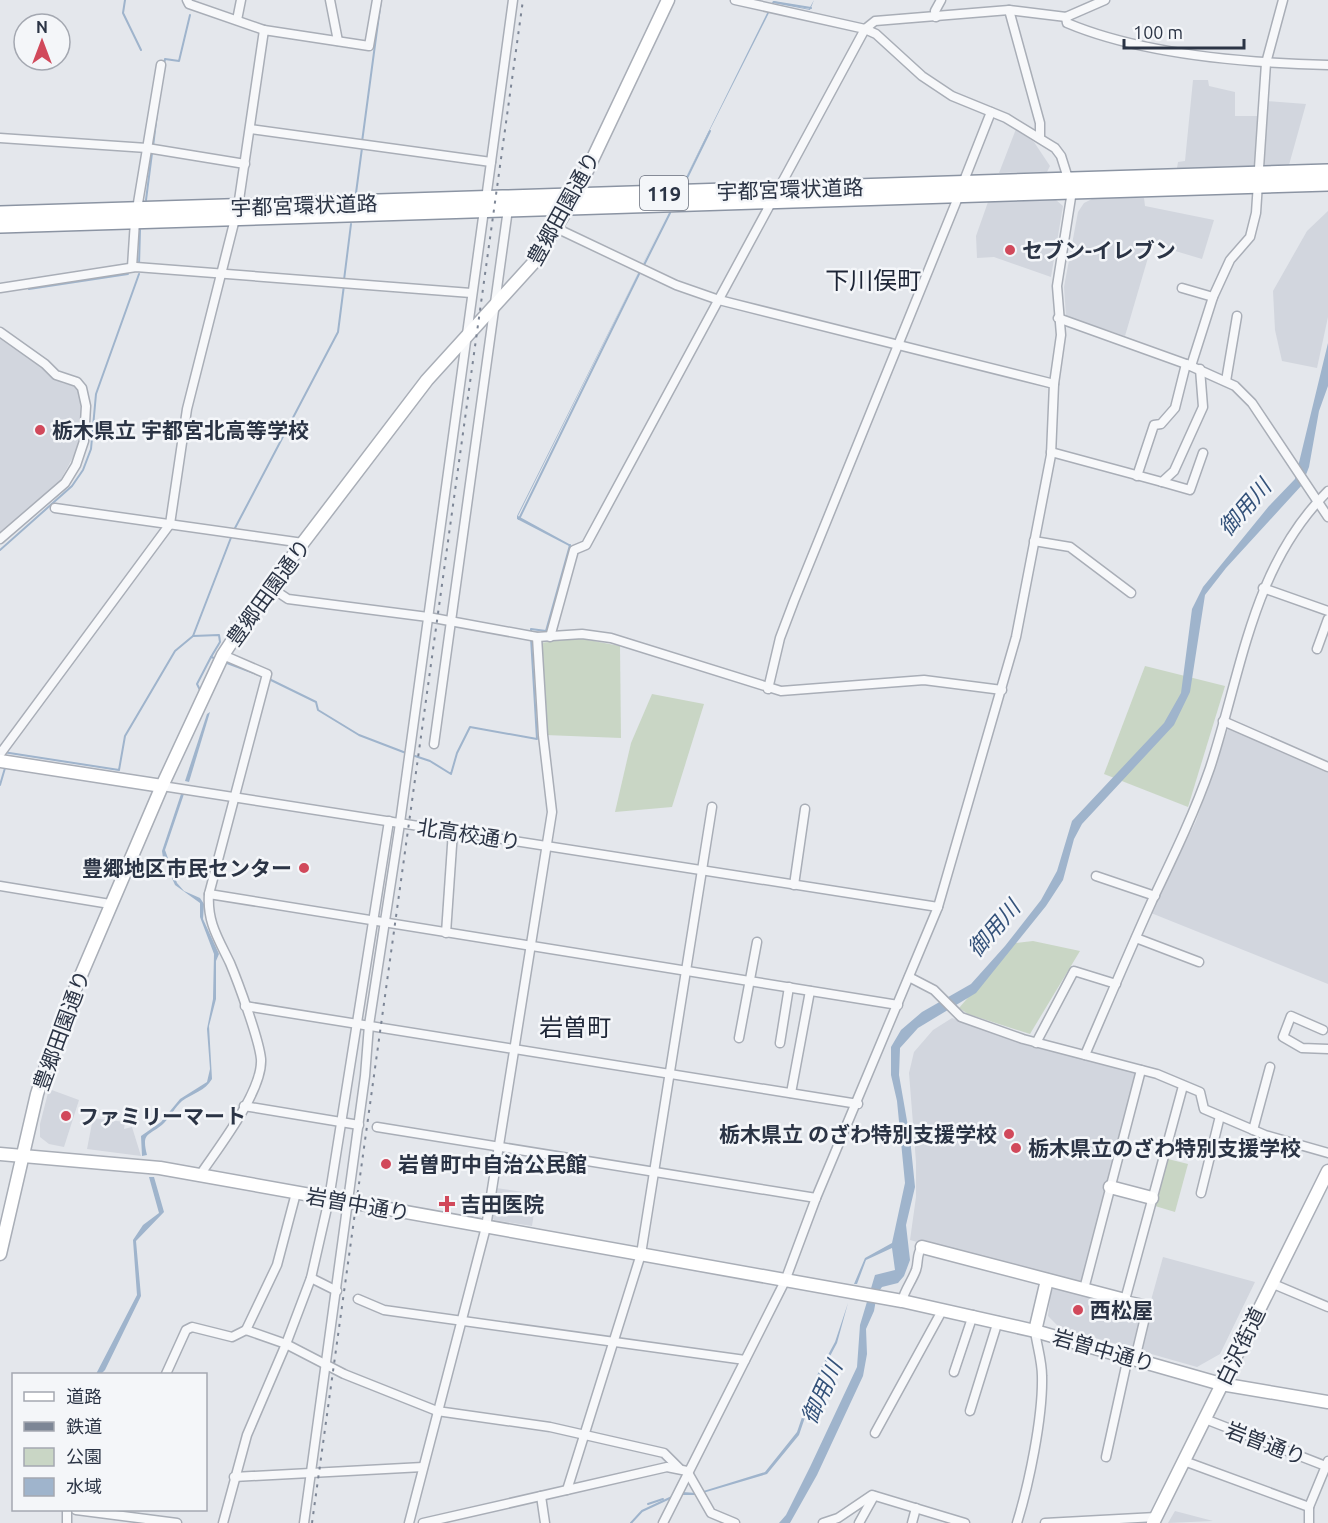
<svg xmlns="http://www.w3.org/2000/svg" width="1328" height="1523" font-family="Ubuntu,'Noto Sans JP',sans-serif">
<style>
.built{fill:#d2d6de}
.green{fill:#c9d6c5}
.water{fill:#9fb4cc}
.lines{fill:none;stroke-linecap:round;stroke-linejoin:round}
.stream{stroke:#9fb4cc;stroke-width:2}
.street-casing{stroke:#a9aeb7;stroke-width:11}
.secondary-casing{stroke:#a9aeb7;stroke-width:15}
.highway-casing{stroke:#8b94a3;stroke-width:18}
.street{stroke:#f7f8fa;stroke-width:8}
.secondary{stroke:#fff;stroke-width:12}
.highway{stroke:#fff;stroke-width:15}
.rail{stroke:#7d8696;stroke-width:2;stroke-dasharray:3 6;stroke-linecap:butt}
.poi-dot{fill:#d1495b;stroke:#f4f6f9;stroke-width:2}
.labels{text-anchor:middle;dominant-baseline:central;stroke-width:5;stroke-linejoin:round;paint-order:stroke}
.shield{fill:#f4f6f9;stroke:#676e7b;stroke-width:1.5}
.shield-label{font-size:20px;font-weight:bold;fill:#2b3445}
.street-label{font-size:21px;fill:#2b3445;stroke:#f4f6f9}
.poi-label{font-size:21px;font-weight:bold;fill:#2b3445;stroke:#f4f6f9;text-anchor:start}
.water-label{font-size:22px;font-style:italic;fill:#34527a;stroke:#f4f6f9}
.quarter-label{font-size:24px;fill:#1d2536;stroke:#f4f6f9}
</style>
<rect width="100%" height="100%" fill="#e4e7ec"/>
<g class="built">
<path d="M1193 80H1208L1209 86 1235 92V116H1266L1267 101 1306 104 1289 165 1177 168 1178 162 1185 161Z"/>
<path d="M1016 129 1034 142 1050 166 1047 172 999 173Z"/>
<path d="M1094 198H1144L1145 206 1214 220 1202 259 1152 244 1125 336 1066 316 1064 287 1078 212 1084 203Z"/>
<path d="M1056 200 1063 206 1051 277 994 257 977 258 976 236 988 202Z"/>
<path d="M1328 211V317L1317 368 1282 361 1275 330 1273 291 1307 231Z"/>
<path d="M0 336 35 358 62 383 78 387 83 412 78 448 60 481 0 534Z"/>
<path d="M1230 723 1328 766V984L1151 913 1196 821Z"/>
<path d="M952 1018 1029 1046 1136 1072 1082 1289 910 1240 916 1197V1162L909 1073 914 1052 933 1030Z"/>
<path d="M49 1089 79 1100 64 1147 49 1144 40 1137V1124Z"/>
<path d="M93 1118 125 1122 124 1129 132 1127 141 1156 87 1149Z"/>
<path d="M496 1188 537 1194 532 1226 494 1220 492 1217Z"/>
<path d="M1163 1257 1255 1282 1220 1354 1197 1367 1060 1328 1048 1316 1051 1290 1056 1288 1148 1311Z"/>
<path d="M1175 1511 1213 1521 1168 1523Z"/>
</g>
<g class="green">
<path d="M578 638 620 646 621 738 545 735 540 643Z"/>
<path d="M1145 666 1225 686 1188 807 1104 774Z"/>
<path d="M652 694 704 704 672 807 615 812 631 743Z"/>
<path d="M1033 941 1080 951 1030 1034 968 1014 959 1008 1015 943Z"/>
<path d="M1168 1159 1188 1164 1175 1212 1155 1206Z"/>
</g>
<g class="water">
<path d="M814 0 810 10 774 3 683 183 773 1 809 9Z"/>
<path d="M668 213 518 516 571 545 569 546 517 519V516Z"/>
<path d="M1328 343V386L1319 411 1309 467 1302 485 1226 568 1205 595 1190 692 1174 725 1082 824 1074 839 1063 880 1046 906 976 993 918 1028 900 1048 899 1075 910 1138 915 1187 906 1225 910 1260 904 1276 898 1283 882 1287 877 1294 874 1311 866 1329 867 1354 863 1376 817 1475 790 1523H779L786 1515 810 1467 857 1367 860 1325 875 1275 895 1270 892 1248 866 1260 857 1284H854L865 1258 892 1243 905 1183 897 1101 891 1075V1047L901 1030 922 1012 971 984 1005 946 1041 900 1057 871 1072 821 1164 723 1181 693 1192 609 1203 587 1269 506 1295 479Z"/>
<path d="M210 712 189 782 185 781 207 714Z"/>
<path d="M181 794H184L165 850 177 883 184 891 200 898 204 904 203 919 219 954 216 961V999L209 1026 212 1079C205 1091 193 1093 182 1101 175 1107 171 1116 164 1123 149 1137 141 1131 147 1155L142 1156 141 1136 161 1122 180 1099 207 1082 210 1069 207 1029 213 999 214 954 200 917V903L175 885 163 858 162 851Z"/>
<path d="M149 1177H154L164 1212 136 1241 141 1296 105 1370 101 1374H96L137 1295 133 1240 143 1225 159 1213Z"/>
<path d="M848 1303 837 1343 818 1379 799 1435 767 1474 696 1495H682V1492L697 1493 765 1472 797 1432 815 1379 835 1342Z"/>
</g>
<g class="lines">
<g class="stream">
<path d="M125 0 123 13 141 50"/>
<path d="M774 2 811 8"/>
<path d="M164 64 165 59 179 61 190 15"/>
<path d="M362 142 381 0"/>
<path d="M153 147 158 105"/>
<path d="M684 184 710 131"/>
<path d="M356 193 362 148"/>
<path d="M146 200 152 153"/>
<path d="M139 265 140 230"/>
<path d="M643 267 670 213"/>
<path d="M344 280 351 224"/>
<path d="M29 289 128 274"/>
<path d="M519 519 640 272"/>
<path d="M234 530 338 332 344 285"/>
<path d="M0 550 72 486 83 470 91 449 96 394 139 274"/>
<path d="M531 632V629L546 631 570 545"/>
<path d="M214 658 211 657 220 642 219 635 193 636 232 535"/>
<path d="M227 663 264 677"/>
<path d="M269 679 316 702 318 710 359 735 406 753"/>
<path d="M201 692 197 684 211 657"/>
<path d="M3 752 119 770 125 736 175 651 193 636"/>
<path d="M412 755 430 761 451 774 457 753 470 727 537 739 531 638"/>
<path d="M0 785 5 768"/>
<path d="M648 1504 663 1499"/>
<path d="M631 1523 642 1511 672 1497"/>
</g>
<g class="street-casing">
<g id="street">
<path d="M187 0 189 4 264 30"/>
<path d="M330 0 338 41"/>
<path d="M735 0 865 29 875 21 1009 10 1066 17 1105 0"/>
<path d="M1009 10 1040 123V138"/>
<path d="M936 17 935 11 941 0"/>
<path d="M1066 17 1067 23C1143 55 1246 63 1328 65"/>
<path d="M237 20 241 0"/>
<path d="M250 129 491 162"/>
<path d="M0 138 147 148 245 164"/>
<path d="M963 183 991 112"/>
<path d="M486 199 513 0"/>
<path d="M556 228 676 285 719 300 1054 384"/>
<path d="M132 267 135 221 161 65"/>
<path d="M0 288 136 267 471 293"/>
<path d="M1182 288 1213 297"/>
<path d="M1058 318 1186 364 1235 386 1252 403 1328 517"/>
<path d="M0 332 45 364 56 375 77 382 82 388 86 406 84 441 76 465 65 483 0 539"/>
<path d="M1191 366 1213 297 1230 260 1250 237 1256 213 1266 63 1283 0"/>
<path d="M1226 381 1237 316"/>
<path d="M1051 452 1162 482 1174 471 1203 407 1200 369"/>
<path d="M1137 476 1154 425 1161 424 1175 408 1186 364"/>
<path d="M1162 482 1190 490 1203 453"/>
<path d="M55 508 303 543"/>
<path d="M1034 541 1070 547 1131 593"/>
<path d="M270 587 288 599 428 617 537 637 582 634 611 638 781 691 924 680 1002 690"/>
<path d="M1263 588 1328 611"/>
<path d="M550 637 574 550 586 545 865 29 876 34 922 76 952 96 1006 118 1055 148 1061 156 1072 191 1057 286 1061 335 1054 384 1051 455 1016 637 938 907 816 1198 785 1281 663 1523"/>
<path d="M1317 649 1328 619"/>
<path d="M768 689 780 638 794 601 959 195"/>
<path d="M1223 721 1328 767"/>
<path d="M434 744 508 209"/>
<path d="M0 754 170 524 187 409 238 207 264 30 369 46 377 0"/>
<path d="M162 786 938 907"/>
<path d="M1096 876 1155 896"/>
<path d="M794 885 805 809"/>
<path d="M0 886 110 904"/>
<path d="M209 894 898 1005"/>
<path d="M446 933 453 831"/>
<path d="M1136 938 1199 962"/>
<path d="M909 977 934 990 961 1017 1023 1039 1157 1074 1200 1092 1204 1109 1265 1135 1328 1153"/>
<path d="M245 1006 858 1104"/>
<path d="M1323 1030 1291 1016 1283 1037 1302 1048 1328 1049"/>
<path d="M739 1038 757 942"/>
<path d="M780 1043 789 987"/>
<path d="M1036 1043 1074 971 1116 984"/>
<path d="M1085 1055C1107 1004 1129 952 1152 901 1173 857 1194 814 1210 768 1242 671 1252 566 1328 491"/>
<path d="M791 1093 810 991"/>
<path d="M244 1106 359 1125"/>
<path d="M377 1127 816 1198"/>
<path d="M1253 1130 1270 1067"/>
<path d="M200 1175C218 1148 263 1091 261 1059 259 1039 238 982 230 963 218 938 207 922 209 894L267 674 223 655"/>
<path d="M1201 1193 1220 1116"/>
<path d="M311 1278 337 1291"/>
<path d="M1271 1283 1328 1307"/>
<path d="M1084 1289 1141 1070"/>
<path d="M358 1299 384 1310 745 1360"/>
<path d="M902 1301C905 1289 912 1281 916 1270 919 1261 916 1255 922 1247"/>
<path d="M246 1330 277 1265 296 1193"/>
<path d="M1135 1359 1148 1305 1125 1300 1183 1086"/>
<path d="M954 1372 973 1315"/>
<path d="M166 1374 186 1330 192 1327 232 1337 246 1330 286 1344 344 1374 437 1411 550 1427 664 1453 679 1468"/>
<path d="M970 1411 998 1321"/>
<path d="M1205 1419 1328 1467"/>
<path d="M875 1433 943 1309"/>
<path d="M1106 1457 1128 1357"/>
<path d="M1184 1461 1309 1507"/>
<path d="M234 1477 423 1467"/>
<path d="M567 1490 641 1254 712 807"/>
<path d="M541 1496 545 1523"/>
<path d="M76 1510 177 1523"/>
<path d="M67 1523V1510"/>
<path d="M223 1523 247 1435 286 1344 311 1278 329 1199 389 821"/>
<path d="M304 1523 365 1076 369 1025 399 830 484 210"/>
<path d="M409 1523 486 1227 552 812 543 735 537 637"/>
<path d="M423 1523 667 1467 687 1471 711 1513 735 1523"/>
<path d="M823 1523 838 1518 872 1495 965 1523"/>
<path d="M859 1523 874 1496"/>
<path d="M912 1523 916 1508"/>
<path d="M1017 1523C1029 1484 1043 1417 1042 1376 1042 1361 1037 1346 1035 1331"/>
<path d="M1045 1523 1156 1517"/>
<path d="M1309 1523V1507L1328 1461"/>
</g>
</g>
<g class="secondary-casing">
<g id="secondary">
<path d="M0 761 162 786"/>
<path d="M0 1154 160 1168 902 1301 1035 1331 1221 1384 1328 1402"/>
<path d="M1110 1187 1152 1198"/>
<path d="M922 1247 1125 1300"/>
<path d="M0 1254 37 1094 58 1029 162 786 223 655 257 603 427 380 536 260 575 196 668 0"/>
<path d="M1035 1331 1047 1280"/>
<path d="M1153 1523 1328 1171"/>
</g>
</g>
<g class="highway-casing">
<g id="highway">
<path d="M0 214 1328 172"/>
<path d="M0 225 1328 183"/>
</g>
</g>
<use href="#street" class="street"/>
<use href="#secondary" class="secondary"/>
<use href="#highway" class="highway"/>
<path class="rail" d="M312 1523 523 0"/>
</g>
<g class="poi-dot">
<circle cx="1010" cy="250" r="6"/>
<circle cx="40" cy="430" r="6"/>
<circle cx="304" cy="868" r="6"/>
<circle cx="66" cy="1116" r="6"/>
<circle cx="1009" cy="1134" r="6"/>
<circle cx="1016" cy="1148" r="6"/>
<circle cx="386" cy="1164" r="6"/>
<path d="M444 1195h6v6h6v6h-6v6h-6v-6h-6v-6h6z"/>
<circle cx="1078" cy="1310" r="6"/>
</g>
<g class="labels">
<rect class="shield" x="640" y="176" width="48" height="34" rx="4.5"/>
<g class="shield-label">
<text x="664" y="193">119</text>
</g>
<g class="street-label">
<text transform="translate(790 189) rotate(-2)">宇都宮環状道路</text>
<text transform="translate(304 205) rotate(-2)">宇都宮環状道路</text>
<text transform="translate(563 208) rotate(-61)">豊郷田園通り</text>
<text transform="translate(268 592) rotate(-54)">豊郷田園通り</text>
<text transform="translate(469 834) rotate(9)">北高校通り</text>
<text transform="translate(61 1030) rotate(-70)">豊郷田園通り</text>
<text transform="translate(358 1204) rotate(10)">岩曽中通り</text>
<text transform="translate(1240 1346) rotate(-64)">白沢街道</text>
<text transform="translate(1104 1350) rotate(16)">岩曽中通り</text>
<text transform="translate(1266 1443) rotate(21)">岩曽通り</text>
</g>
<g class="poi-label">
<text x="1022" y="250">セブン-イレブン</text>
<text x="52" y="430">栃木県立 宇都宮北高等学校</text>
<text x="292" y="868" text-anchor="end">豊郷地区市民センター</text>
<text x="78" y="1116">ファミリーマート</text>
<text x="997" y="1134" text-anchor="end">栃木県立 のざわ特別支援学校</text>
<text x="1028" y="1148">栃木県立のざわ特別支援学校</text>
<text x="398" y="1164">岩曽町中自治公民館</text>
<text x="460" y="1204">吉田医院</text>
<text x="1090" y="1310">西松屋</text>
</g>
<g class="water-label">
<text transform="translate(1244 507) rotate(-49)">御用川</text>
<text transform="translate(993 928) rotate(-49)">御用川</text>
<text transform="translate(821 1392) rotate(-65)">御用川</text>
</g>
<g class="quarter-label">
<text x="873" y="280">下川俣町</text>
<text x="575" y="1027">岩曽町</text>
</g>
</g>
<rect x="12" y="1373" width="195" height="138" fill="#f4f6f9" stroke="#a4a8b1" stroke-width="1.5"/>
<rect x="24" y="1392" width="30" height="9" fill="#ffffff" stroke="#a4a8b1" stroke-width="1.5"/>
<text x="66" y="1403" font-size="18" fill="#2b3445">道路</text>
<rect x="24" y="1422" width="30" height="9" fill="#7d8696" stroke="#a4a8b1" stroke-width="1.5"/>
<text x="66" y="1433" font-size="18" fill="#2b3445">鉄道</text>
<rect x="24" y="1448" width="30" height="18" fill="#c9d6c5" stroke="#a4a8b1" stroke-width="1.5"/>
<text x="66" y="1463" font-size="18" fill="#2b3445">公園</text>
<rect x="24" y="1478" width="30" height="18" fill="#9fb4cc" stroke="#a4a8b1" stroke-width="1.5"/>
<text x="66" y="1493" font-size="18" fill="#2b3445">水域</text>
<g transform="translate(42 42)"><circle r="28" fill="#f4f6f9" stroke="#a4a8b1" stroke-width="1.5"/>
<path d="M0-4.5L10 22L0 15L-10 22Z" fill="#d1495b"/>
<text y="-9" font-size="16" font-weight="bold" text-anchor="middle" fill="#2b3445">N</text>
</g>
<path d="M1124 39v9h120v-9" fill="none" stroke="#2b3445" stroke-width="3"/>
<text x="1133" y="39" font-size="18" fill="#2b3445" stroke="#f4f6f9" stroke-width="4.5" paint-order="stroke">100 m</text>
</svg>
